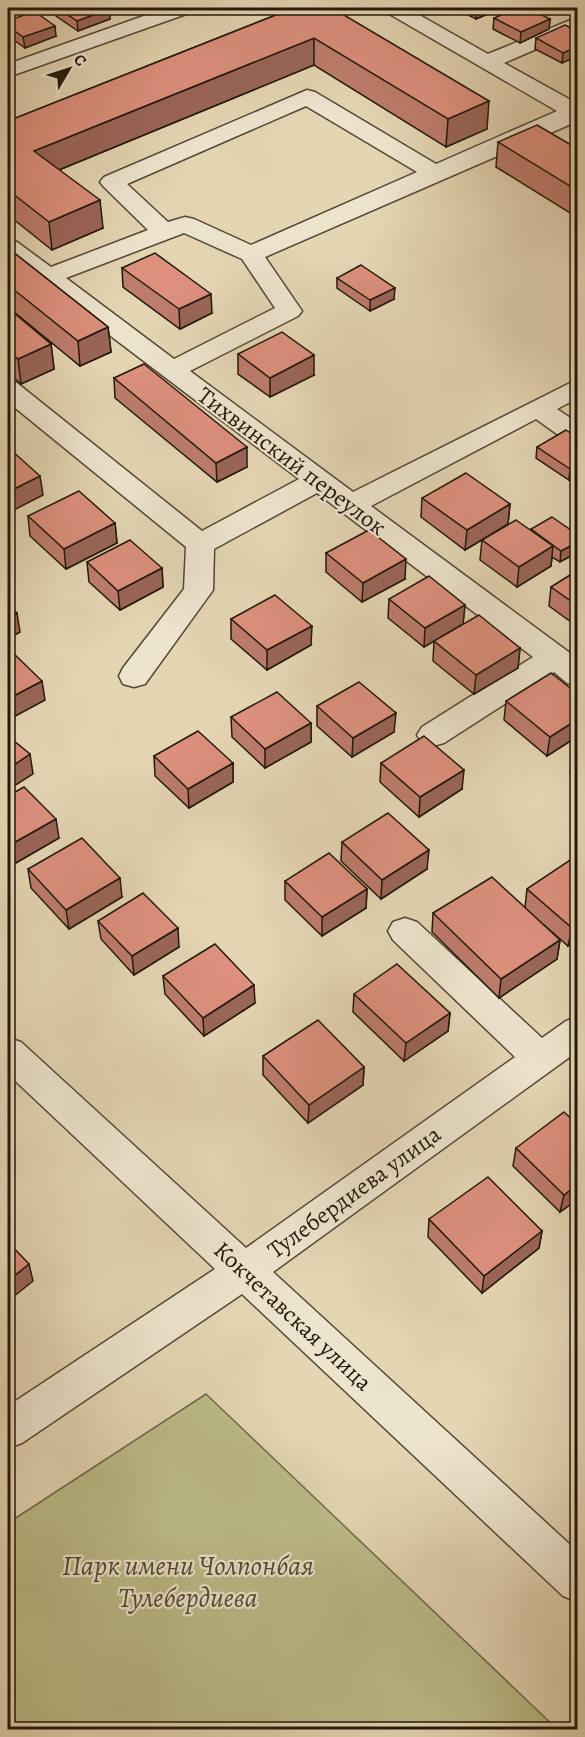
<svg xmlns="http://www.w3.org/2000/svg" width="585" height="1737" font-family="Alegreya,serif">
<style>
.green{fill:#bb8;stroke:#6e6a4a;stroke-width:1.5}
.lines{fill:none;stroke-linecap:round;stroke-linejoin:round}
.minor-casing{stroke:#524735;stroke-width:3}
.minor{fill:#ede4ce;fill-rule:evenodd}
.wall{fill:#bd7c6c;stroke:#22180b;stroke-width:1.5}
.shaded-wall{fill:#9a6558;stroke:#22180b;stroke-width:1.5}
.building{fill:#dc907d;stroke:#22180b;stroke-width:1.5}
.labels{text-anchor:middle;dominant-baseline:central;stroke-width:4.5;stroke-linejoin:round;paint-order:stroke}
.street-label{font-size:24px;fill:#22180b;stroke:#ede4ce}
.near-park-label{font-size:28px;font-style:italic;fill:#504930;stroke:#ede4ce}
</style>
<rect width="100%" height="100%" fill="#e4d5b3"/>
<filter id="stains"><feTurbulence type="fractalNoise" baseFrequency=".00333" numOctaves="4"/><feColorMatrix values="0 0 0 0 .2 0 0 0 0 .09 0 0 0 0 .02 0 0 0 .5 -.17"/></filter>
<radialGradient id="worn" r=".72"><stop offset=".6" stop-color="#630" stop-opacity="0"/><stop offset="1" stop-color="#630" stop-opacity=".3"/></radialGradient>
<path class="green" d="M206 1394 557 1729H8V1523Z"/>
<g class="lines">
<g class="minor-casing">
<g id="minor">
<path d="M166 8H196L192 12 8 77V64Z"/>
<path d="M383 8H407L488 54 578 17V31L504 63 578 104V121L265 257 302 311 298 316 190 371 353 492 578 379V398L557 409 578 423V444L568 442 536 419 371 506 578 659V686L567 683 554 672 444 743 433 746 422 743 417 735 422 727 533 657 317 493 214 549 213 590 208 597 145 684 134 687 123 684 119 676 123 668 184 589 186 547 8 402V381L17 383 202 531 299 479 8 258V240L17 242 51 267 148 230 104 187 100 182 104 177 307 90 315 92 436 164 557 111 386 12ZM306 106 417 172 251 245 194 219 185 217 168 222 127 184ZM184 233 242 259 275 308 174 359 66 278Z"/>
<path d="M405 918 417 922 542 1038 566 1021 578 1017V1051L273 1272 578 1552V1602L563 1596 242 1294 22 1443 8 1448V1406L215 1269 8 1074V1038L21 1042 246 1248 515 1057 393 940 388 931 393 922Z"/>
</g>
</g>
<use href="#minor" class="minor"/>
</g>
<g class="wall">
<path d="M55 8H107L109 9 110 19 78 31 56 16Z"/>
<path d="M454 8H502L476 19Z"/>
<path d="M291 9 487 129 446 147 314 65 59 170 103 228 52 250 8 215V121Z"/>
<path d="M494 18 550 19 549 29 520 43 493 29Z"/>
<path d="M8 21 56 36 25 48 11 38 12 55 8 56Z"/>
<path d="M578 31 562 63 535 49 536 38Z"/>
<path d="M498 142 578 149V218L496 167Z"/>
<path d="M8 248 108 327 111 352 80 366 8 307Z"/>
<path d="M122 268 212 313 180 329 123 287Z"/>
<path d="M337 278 394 299 370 311 337 288Z"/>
<path d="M8 308 51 344 54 369 21 384 8 372Z"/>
<path d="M238 354 314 375 270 397 238 374Z"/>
<path d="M114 378 247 467 217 482 115 398Z"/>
<path d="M578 438V475L569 480 536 458 537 447Z"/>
<path d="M422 498 510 504 508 524 465 550 421 517Z"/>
<path d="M28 516 115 523 117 543 66 569 30 536Z"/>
<path d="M531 529 578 535V552L560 562 552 557 551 566 517 587 480 560 482 540 531 531Z"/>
<path d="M326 553 405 579 362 602 326 572Z"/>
<path d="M87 562 162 568 163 587 120 610 89 582Z"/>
<path d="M578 570V627L549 606 551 587Z"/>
<path d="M389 599 465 605 463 624 424 647 388 618Z"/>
<path d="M231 619 311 645 267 670 231 639Z"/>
<path d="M434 641 520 648 518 668 474 694 433 661Z"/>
<path d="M578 694V736L547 756 504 720 506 701Z"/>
<path d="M317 706 394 732 352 757 317 726Z"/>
<path d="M231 717 311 723V742L265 768 232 737Z"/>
<path d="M578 751V779L570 773 573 754Z"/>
<path d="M154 756 233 763V782L189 808 155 776Z"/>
<path d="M381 763 462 789 419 817 380 782Z"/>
<path d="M8 796 59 838 14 864 8 858Z"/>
<path d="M342 842 427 869 381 899 341 861Z"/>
<path d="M572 859 578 940 568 946 544 925 560 940 557 959 499 998 432 932 433 913 525 907 527 889Z"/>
<path d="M28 869 122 897 69 929 31 888Z"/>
<path d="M285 881 367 889 366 908 322 936 285 900Z"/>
<path d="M98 921 179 947 134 975 101 939Z"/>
<path d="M163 976 255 1003 204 1036 165 994Z"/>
<path d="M354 994 450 1013 448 1031 404 1061 353 1012Z"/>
<path d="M263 1056 364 1067 363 1085 308 1123 263 1075Z"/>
<path d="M516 1148 578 1199 560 1212 513 1166Z"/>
<path d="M429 1219 542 1231 539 1248 482 1293 428 1237Z"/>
</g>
<g class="shaded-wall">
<path d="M480 8H502L476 19 477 9Z"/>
<path d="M109 9 110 19 78 31 77 21Z"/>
<path d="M550 19 549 29 520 43 521 32Z"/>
<path d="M55 26 56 36 25 48 23 37Z"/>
<path d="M10 36 12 55 8 56V37Z"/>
<path d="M314 38V65L37 179 34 151Z"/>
<path d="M578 46V56L562 63 563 53Z"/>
<path d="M489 101 487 129 446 147 448 119Z"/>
<path d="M100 200 103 228 52 250 49 222Z"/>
<path d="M395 288 394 299 370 311V300Z"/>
<path d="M211 294 212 313 180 329 179 309Z"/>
<path d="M108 327 111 352 80 366 78 341Z"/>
<path d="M51 344 54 369 21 384 18 359Z"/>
<path d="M314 355V375L270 397V378Z"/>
<path d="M247 447V467L217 482 216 463Z"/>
<path d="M578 465V475L569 480 570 469Z"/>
<path d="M40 476 43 495 8 513V492Z"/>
<path d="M510 504 508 524 465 550 467 530Z"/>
<path d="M115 523 117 543 66 569 64 549Z"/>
<path d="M578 542V552L560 562 561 551Z"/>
<path d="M553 546 551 566 517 587 519 567Z"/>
<path d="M406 559 405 579 362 602 363 583Z"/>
<path d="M162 568 163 587 120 610 118 591Z"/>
<path d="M465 605 463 624 424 647 425 628Z"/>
<path d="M17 613 20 632 8 639V618Z"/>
<path d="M312 626 311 645 267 670V650Z"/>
<path d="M520 648 518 668 474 694 476 675Z"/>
<path d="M42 681 45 700 8 720V699Z"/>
<path d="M396 713 394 732 352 757 353 738Z"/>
<path d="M578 719V736L547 756 550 737Z"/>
<path d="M311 723V742L265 768V749Z"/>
<path d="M30 754 33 774 8 790V769Z"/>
<path d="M233 763V782L189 808 188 789Z"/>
<path d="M464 770 462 789 419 817 420 797Z"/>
<path d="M56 819 59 838 14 864 10 845Z"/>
<path d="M429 850 427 869 381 899 382 880Z"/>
<path d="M120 878 122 897 69 929 66 910Z"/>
<path d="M367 889 366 908 322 936V917Z"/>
<path d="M578 924V940L568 946 572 928Z"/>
<path d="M178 928 179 947 134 975 132 956Z"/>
<path d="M560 940 557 959 499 998 501 979Z"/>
<path d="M254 985 255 1003 204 1036 203 1018Z"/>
<path d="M450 1013 448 1031 404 1061 406 1043Z"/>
<path d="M364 1067 363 1085 308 1123 309 1105Z"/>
<path d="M578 1184V1199L560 1212 564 1195Z"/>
<path d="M542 1231 539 1248 482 1293 484 1276Z"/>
<path d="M29 1264 33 1281 8 1301V1281Z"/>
</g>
<g class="building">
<path d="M57 8H107L109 9 77 21Z"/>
<path d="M518 8H528L550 19 521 32 494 18Z"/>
<path d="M291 9 339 12 489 101 448 119 314 38 34 151 100 200 49 222 8 190V121Z"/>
<path d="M34 11 55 26 23 37 8 26V21Z"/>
<path d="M565 25 578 31V46L563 53 536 38Z"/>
<path d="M537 125 578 149V191L498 142Z"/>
<path d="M8 248 108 327 78 341 8 285Z"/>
<path d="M155 253 211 294 179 309 122 268Z"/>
<path d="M361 265 395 288 370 300 337 278Z"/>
<path d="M8 308 51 344 18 359 8 350Z"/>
<path d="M282 332 314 355 270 378 238 354Z"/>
<path d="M144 364 247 447 216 463 114 378Z"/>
<path d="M566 430 578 438V465L570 469 537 447Z"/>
<path d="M11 450 40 476 8 492V451Z"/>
<path d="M466 473 510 504 467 530 422 498Z"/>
<path d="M79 491 115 523 64 549 28 516Z"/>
<path d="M552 517 578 535V542L561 551 531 529Z"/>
<path d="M516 520 553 546 519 567 482 540Z"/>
<path d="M369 530 406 559 363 583 326 553Z"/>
<path d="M130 540 162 568 118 591 87 562Z"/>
<path d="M578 570V606L551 587Z"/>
<path d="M429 576 465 605 425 628 389 599Z"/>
<path d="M275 595 312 626 267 650 231 619Z"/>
<path d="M8 604 17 613 8 618Z"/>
<path d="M479 615 520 648 476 675 434 641Z"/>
<path d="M10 650 42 681 8 699V651Z"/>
<path d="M551 673 578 694V719L550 737 506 701Z"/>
<path d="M359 682 396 713 353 738 317 706Z"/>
<path d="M277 692 311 723 265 749 231 717Z"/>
<path d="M198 731 233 763 188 789 154 756Z"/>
<path d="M8 736 30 754 8 769Z"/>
<path d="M424 736 464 770 420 797 381 763Z"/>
<path d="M578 751V757L573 754Z"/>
<path d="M24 787 56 819 10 845 8 842V796Z"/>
<path d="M388 813 429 850 382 880 342 842Z"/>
<path d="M82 838 120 878 66 910 28 869Z"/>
<path d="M329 853 367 889 322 917 285 881Z"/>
<path d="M572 859 578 864V924L572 928 527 889Z"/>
<path d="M492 877 560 940 501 979 433 913Z"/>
<path d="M143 893 178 928 132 956 98 921Z"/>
<path d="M215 944 254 985 203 1018 163 976Z"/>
<path d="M397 964 450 1013 406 1043 354 994Z"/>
<path d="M318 1020 364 1067 309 1105 263 1056Z"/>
<path d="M564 1112 578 1125V1184L564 1195 516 1148Z"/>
<path d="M488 1177 542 1231 484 1276 429 1219Z"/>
<path d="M8 1242 29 1264 8 1281Z"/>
</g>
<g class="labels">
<g class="street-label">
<text transform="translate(292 461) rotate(37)">Тихвинский переулок</text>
<text transform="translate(354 1192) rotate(-36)">Тулебердиева улица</text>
<text transform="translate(293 1316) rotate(43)">Кокчетавская улица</text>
</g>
<g class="near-park-label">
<text x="188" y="1566">Парк имени Чолпонбая<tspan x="188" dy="32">Тулебердиева</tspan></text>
</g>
</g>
<rect width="585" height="1737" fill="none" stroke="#e4d5b3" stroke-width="30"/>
<rect x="9" y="9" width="567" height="1719" fill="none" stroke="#22180b" stroke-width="3"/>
<rect x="15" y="15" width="555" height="1707" fill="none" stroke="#22180b" stroke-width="1.5"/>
<g transform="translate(69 69) rotate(51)" stroke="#ede4ce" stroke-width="4.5" paint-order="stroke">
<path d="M0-4.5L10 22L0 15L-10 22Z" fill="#22180b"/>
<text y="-9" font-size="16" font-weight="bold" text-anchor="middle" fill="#22180b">С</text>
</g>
<rect width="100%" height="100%" filter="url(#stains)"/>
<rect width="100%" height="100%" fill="url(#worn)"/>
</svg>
